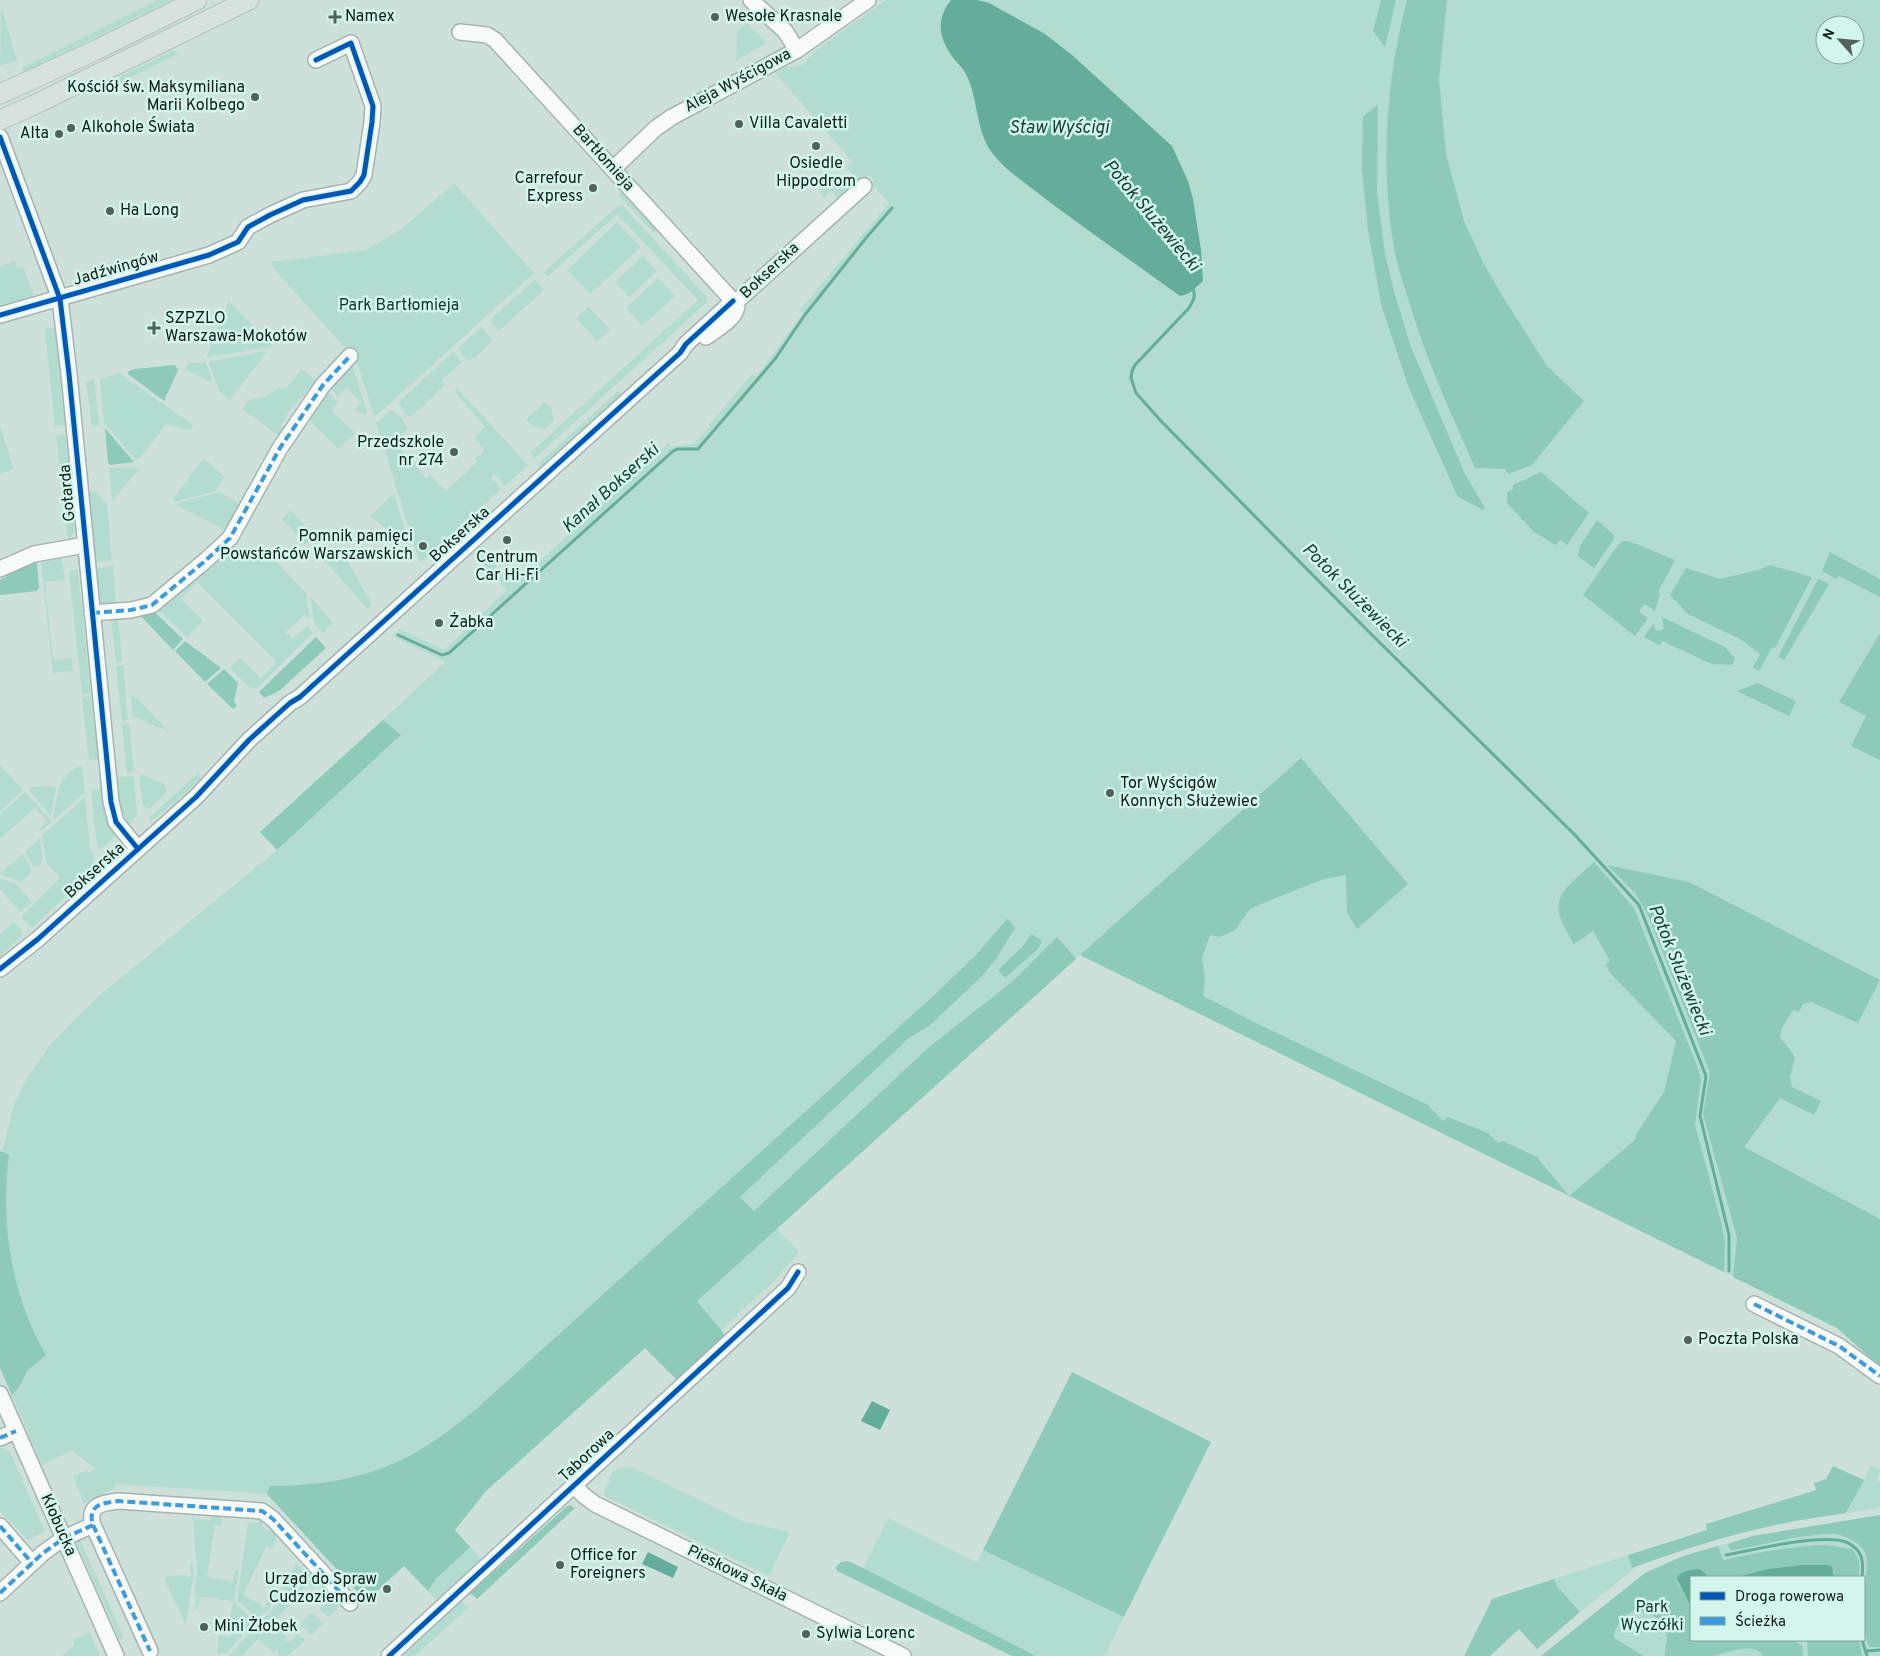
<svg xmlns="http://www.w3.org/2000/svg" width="1880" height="1656" font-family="Overpass,sans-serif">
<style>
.green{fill:#b3dcd0;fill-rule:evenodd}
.forest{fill:#8ecaba}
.water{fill:#64ad9b}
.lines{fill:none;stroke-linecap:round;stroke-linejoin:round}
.stream{stroke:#64ad9b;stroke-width:3}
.minor-casing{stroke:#a5b4b0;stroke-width:18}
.major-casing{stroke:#b4bfbb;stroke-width:21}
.minor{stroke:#f8faf9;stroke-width:15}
.major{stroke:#d7e2df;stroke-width:19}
.quiet{stroke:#3a9bdf;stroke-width:4;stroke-dasharray:8 4;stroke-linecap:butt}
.cycleway-casing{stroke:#d2f6eb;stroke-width:8}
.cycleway{stroke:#0057b8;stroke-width:5}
.poi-dot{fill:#52615c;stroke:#d2f6eb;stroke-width:2}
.labels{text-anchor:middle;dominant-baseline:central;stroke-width:5;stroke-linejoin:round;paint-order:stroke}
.poi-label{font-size:16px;fill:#0f1c18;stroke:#d2f6eb;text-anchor:start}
.street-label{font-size:16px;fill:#0f1c18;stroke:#d2f6eb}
.park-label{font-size:16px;fill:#0b372d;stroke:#d2f6eb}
.water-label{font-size:18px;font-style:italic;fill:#184237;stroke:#d2f6eb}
</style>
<rect width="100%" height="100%" fill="#cde1da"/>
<g class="green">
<path d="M158 0H172L24 73 22 68Z"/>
<path d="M886 0H1880V1366L1837 1328 1080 955 777 1228 799 1252 777 1278 721 1330 696 1302 486 1491 452 1533 404 1566 366 1601 267 1494 116 1484 115 1488 84 1503 73 1476 87 1470 88 1473 96 1469 72 1451 42 1465 0 1368V1151L2 1152 14 1104 26 1079 51 1044 74 1020 100 995 277 850 401 736 383 720 445 662 392 636 400 629 444 650 507 590 478 559 484 553 510 582 518 581 669 443 671 447 693 444 710 427 708 426 752 374 756 377 803 313 800 310 889 203 872 184 874 181 869 175 860 183 846 167 852 161 775 73 783 68 799 66 803 64 820 47ZM1825 25H1855V55H1825Z"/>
<path d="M1 5 17 60 15 62 0 65Z"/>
<path d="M747 23 767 43 736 61 737 32Z"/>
<path d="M172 51H175L179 54 109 88 106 83Z"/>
<path d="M838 175 850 186 842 194 840 201 831 191 824 197 819 192Z"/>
<path d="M454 183 534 273 377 415H374L356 360 273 268 271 262 365 250 399 231Z"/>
<path d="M622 189 659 229 654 233 618 195Z"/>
<path d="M619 205H622L707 297V302L534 459 530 453 698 300 617 214 548 276 544 272Z"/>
<path d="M617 222 641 247 590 294 567 270Z"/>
<path d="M643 256 657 271 629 297 615 282Z"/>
<path d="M15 261 17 268 23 266 34 297 0 307V266Z"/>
<path d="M658 278 675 296 642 326 626 308Z"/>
<path d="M535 279 544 290 499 331 491 323V319Z"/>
<path d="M229 301 272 345 270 347 206 357Z"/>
<path d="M589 307 610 330 597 341 576 318Z"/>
<path d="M55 327 65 425 55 426 45 329Z"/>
<path d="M481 327 493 340 475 358 467 360 458 349Z"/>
<path d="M265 351 266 353 230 400 220 392 208 362Z"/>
<path d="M453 352 462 362 441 381 445 385 411 417 404 414 399 402Z"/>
<path d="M205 362 206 363 213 383 185 369 189 363Z"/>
<path d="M352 364 368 415 354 410 361 402 346 388 338 396 330 388Z"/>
<path d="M302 369 316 381 291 409 280 426 286 431 283 436 278 435 242 409 250 399 264 397 279 388H286Z"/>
<path d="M119 373 193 425V427L190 430 166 424 142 456 136 460 104 423 100 380Z"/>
<path d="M94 379 99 425 92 426 86 382Z"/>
<path d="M456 387 528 465 505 486 494 474 491 478 501 489 420 563 376 423 391 410 401 417 408 429 394 442 409 458 403 464 408 469 414 464 426 478 430 475 446 491 477 462 475 459 485 450 474 438 485 427 455 392Z"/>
<path d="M326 391 338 402 331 410 355 433 339 449 309 420 307 417Z"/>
<path d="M618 391 623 397 543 468 537 465Z"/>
<path d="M545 402 551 407 554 420 546 428 532 426 526 419Z"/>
<path d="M0 426 14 469 0 474Z"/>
<path d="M65 434 75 529 71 538 68 541 56 435Z"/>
<path d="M202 460H206L224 477 216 491 174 502 173 499Z"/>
<path d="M135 467 139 469 112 501 109 468Z"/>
<path d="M96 491 107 505 112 560 96 562 88 492Z"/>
<path d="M220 492 239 504 229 523 233 525 227 531 175 504Z"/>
<path d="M394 494 410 548 370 516Z"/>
<path d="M291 510 312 534 306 545 282 519Z"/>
<path d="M230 546 268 553 306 593 310 619 305 614 286 632 293 639 307 626 313 633 257 688H250L232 670 231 666 240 658 261 678 277 662 197 582 181 599 203 621 187 637 157 609 167 603Z"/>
<path d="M334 550 348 562 372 604 368 609 324 560Z"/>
<path d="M61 558 62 559 65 580 45 582 53 660 72 658 73 671 53 673 41 562Z"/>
<path d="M113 566 116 606 99 607 96 568Z"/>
<path d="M77 569 78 571 91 694H82L69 573 71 571Z"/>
<path d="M310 596 333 623 323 633 314 623Z"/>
<path d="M118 619 122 661 116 662 111 620Z"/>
<path d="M123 665 128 720 122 721 116 666Z"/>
<path d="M131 695 137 698 169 732 133 716Z"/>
<path d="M91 696 98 759 89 761 82 698Z"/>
<path d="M129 724 134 772 127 773 122 725Z"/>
<path d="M0 765 23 790 0 811Z"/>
<path d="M81 766 82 768 85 792 54 820 53 819C57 797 57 774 81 766Z"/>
<path d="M199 772 200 779 173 804 151 821 149 818Z"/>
<path d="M144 775 164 784 167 792 149 809 143 805 139 776Z"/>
<path d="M134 776 137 815 129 824 120 808 117 777Z"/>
<path d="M55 786 56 788 51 816 28 789 32 787Z"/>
<path d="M101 789 105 817 116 835 101 849 97 848 91 790Z"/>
<path d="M25 792 51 820V823L41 831 39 829 47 821 35 808 0 839V815Z"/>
<path d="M85 797 90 849 93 854 94 870 32 928 21 917 60 878 46 862 42 836Z"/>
<path d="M40 838 43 861 38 866 34 867 25 852Z"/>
<path d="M23 854 31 868V873L21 882 0 874Z"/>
<path d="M0 878 16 884 32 902 20 912 0 889Z"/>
<path d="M14 922 21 930 22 936 0 956V934Z"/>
<path d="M0 1447 10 1452 45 1531 28 1540 0 1511Z"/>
<path d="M1871 1465 1880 1469 1878 1482H1880V1508L1847 1513Z"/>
<path d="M631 1467 745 1522 790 1532 769 1576 603 1495 613 1472 617 1469Z"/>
<path d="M192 1510H194V1519L211 1520 212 1511 223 1512 221 1525H215L207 1577 228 1580V1582L232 1583 235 1570H239L234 1602 254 1621 226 1654 217 1653 219 1635 231 1637 232 1632 228 1631 233 1601 200 1597 197 1611 195 1610 197 1596 194 1595 197 1571Z"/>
<path d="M258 1514 267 1519 261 1525 268 1531 274 1526 280 1532 271 1549 266 1547 243 1595 261 1604V1607L264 1608 270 1596 274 1598 269 1610 257 1618 237 1600 248 1523H258Z"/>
<path d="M1880 1515V1656H1541L1645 1573 1683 1556 1753 1536ZM1691 1577H1864V1640H1691Z"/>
<path d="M888 1518 977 1562 983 1550 1124 1617 1105 1656H1036L863 1568Z"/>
<path d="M79 1538 124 1638 120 1640 76 1541Z"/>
<path d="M470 1547 482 1559 437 1601 428 1591 437 1578Z"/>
<path d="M1628 1555 1633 1570 1580 1612 1557 1586 1554 1579Z"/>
<path d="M193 1563 194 1571 186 1625 165 1581V1577L185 1575 186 1577H191L190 1564Z"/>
<path d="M296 1563 308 1575 313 1571 321 1578 312 1588 308 1584 272 1624 287 1638 285 1640 288 1643 298 1634 305 1640 288 1656H277L279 1653 276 1650 274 1653 258 1639 242 1656H229L259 1622 271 1612Z"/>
<path d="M330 1590 339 1597 337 1610 329 1617 319 1609 329 1599 326 1596 323 1598 322 1597Z"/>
<path d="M461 1602 469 1607 415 1656H403Z"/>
<path d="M311 1612 324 1623 311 1635 300 1625Z"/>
<path d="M88 1633H90L100 1656H62L75 1644 72 1640Z"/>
</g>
<g class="forest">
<path d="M1381 0H1396L1385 47 1373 31Z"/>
<path d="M1407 0H1447L1439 79 1446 154 1464 221 1483 262 1503 297 1547 366 1584 401 1532 465 1508 474 1505 469 1475 468C1450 411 1424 355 1407 295 1402 280 1397 264 1394 248 1380 166 1386 80 1407 0Z"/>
<path d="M1378 105 1377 192 1385 254 1395 295 1411 347 1465 474 1485 508 1484 510 1458 497 1409 388 1381 304 1368 230 1362 169 1363 116Z"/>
<path d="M175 365 178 370 164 401 128 374 129 371 135 369Z"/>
<path d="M105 428 134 462 111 465 108 463Z"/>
<path d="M1541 472 1589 513 1567 545 1561 540 1555 545 1534 532 1507 503V492L1513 489V485Z"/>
<path d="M1597 520 1613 534 1614 539 1594 568 1578 556 1580 546Z"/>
<path d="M1626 541 1634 543 1675 560 1658 592 1660 594 1655 611 1645 604 1640 609V613L1648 618 1635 636 1583 595 1615 549 1621 542Z"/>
<path d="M1830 552 1880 579V597L1839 576 1836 579 1822 571Z"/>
<path d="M37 563 39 588 37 591 0 595V580L22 568Z"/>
<path d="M1770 565 1812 577 1775 648 1772 647 1759 671 1753 667 1760 654 1740 639 1688 614 1670 595 1686 568 1720 579 1759 570Z"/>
<path d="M1818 579 1829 584 1784 660 1778 657Z"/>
<path d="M151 609 183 639 173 650 136 611Z"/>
<path d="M1662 617 1725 647 1735 658 1732 665 1713 664 1707 662 1663 641 1659 645 1644 637 1654 623 1655 630 1659 631 1664 629Z"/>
<path d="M1880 633V760L1851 746 1866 716 1839 702Z"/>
<path d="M316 637 326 648 279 691 264 698 259 692Z"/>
<path d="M185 641 221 668 205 682 175 651Z"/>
<path d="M224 669 238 683 234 701 237 706 233 709 207 684Z"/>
<path d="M1758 683 1796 701 1789 716 1737 691Z"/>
<path d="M383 720 401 735 277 850 260 832Z"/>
<path d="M1301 758 1408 884 1357 929 1347 913 1346 875 1324 879 1273 899 1250 909 1235 930 1220 937 1210 935 1202 958 1205 978 1203 996 1256 1023 1428 1105 1443 1121 1448 1117 1488 1133 1498 1143 1503 1141 1537 1157 1569 1196 1636 1139 1635 1136 1664 1092 1676 1041 1609 972 1606 964 1610 961 1593 931 1574 944C1545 898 1560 894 1594 862L1634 908 1698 1068 1701 1079 1695 1125 1722 1225 1725 1243 1724 1272 1080 955Z"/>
<path d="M1607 865 1689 882 1880 980 1858 1023 1811 1002 1803 1004 1799 1012 1793 1010 1782 1028 1780 1037C1785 1045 1792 1050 1795 1058L1790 1077 1792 1087 1821 1101 1814 1115 1780 1098 1744 1147 1880 1219V1364H1877L1837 1328 1733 1277 1737 1238 1703 1114 1710 1073 1648 915 1635 893Z"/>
<path d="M1007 919 1011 922 1015 928 996 959 982 976 929 1026 909 1038 740 1197 754 1211 928 1048 1013 981 1057 937 1076 959 697 1301 725 1335 677 1380 645 1348 486 1491 455 1530 470 1547 437 1578 428 1591 404 1566 366 1601 267 1494 270 1486C320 1486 370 1478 415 1453 436 1441 455 1426 474 1411L930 999 976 955Z"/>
<path d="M1032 934 1042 941 1039 948 1005 978 998 970 1022 947Z"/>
<path d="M0 1151 9 1155C0 1224 11 1294 46 1355L27 1371 21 1384 12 1395 0 1368Z"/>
<path d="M1072 1372 1211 1442 1124 1617 983 1550Z"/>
<path d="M1833 1466 1864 1480 1846 1513C1821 1517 1796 1520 1771 1526 1724 1536 1678 1551 1632 1568L1628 1555 1707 1530 1706 1524 1816 1490 1814 1483 1826 1479Z"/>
<path d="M570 1505 575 1508 477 1599 470 1593C502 1564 535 1536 566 1507Z"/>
<path d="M1880 1515V1647H1869C1860 1625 1864 1599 1866 1576 1867 1568 1868 1556 1863 1549 1858 1542 1842 1534 1833 1534 1800 1534 1767 1544 1735 1550H1730L1728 1544 1753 1536Z"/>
<path d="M1826 1545 1852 1549C1860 1559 1861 1566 1858 1577H1834V1571L1828 1565H1801L1768 1569 1737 1577H1709L1700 1569 1683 1572 1677 1581 1691 1607V1640H1791L1802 1645 1803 1656H1763C1755 1640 1725 1654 1712 1656 1697 1656 1680 1656 1665 1656 1664 1649 1668 1643 1667 1636 1665 1621 1649 1611 1635 1610 1625 1614 1614 1627 1614 1638L1644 1656H1541L1645 1573 1683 1556 1718 1546 1723 1560C1757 1553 1790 1546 1826 1545Z"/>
<path d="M848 1561 863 1568 1036 1656H1012L837 1571 836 1567 841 1562Z"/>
<path d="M1554 1579 1557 1586 1580 1612 1537 1649 1519 1629 1490 1656H1464L1492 1599Z"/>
<path d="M1807 1640H1859L1862 1656H1808Z"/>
</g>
<g class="water">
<path d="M951 0H977L989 3 1045 34 1072 55 1172 146 1188 181 1193 199 1201 250 1203 281C1196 287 1190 295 1180 296 1136 264 1091 233 1047 200 1028 185 1004 170 990 150 975 126 978 97 966 74 963 68 958 64 954 59 939 39 935 20 951 0Z"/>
<path d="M872 1401 890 1410 880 1430 861 1421Z"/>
<path d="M648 1552 678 1567 673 1578 642 1564Z"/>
<path d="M1801 1565H1828L1832 1567 1834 1577H1737L1768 1569Z"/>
<path d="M1700 1569 1709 1577H1691V1607L1677 1579C1680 1570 1692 1570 1700 1569Z"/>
</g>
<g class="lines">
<g class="stream">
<path d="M1192 287C1197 295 1193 301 1189 308L1135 365 1132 371 1131 378 1136 393 1161 421 1371 634 1575 835 1639 905 1706 1076 1700 1116 1729 1235V1271"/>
<path d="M398 635 442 655 449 653 672 452 677 449H698L775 359 804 316 866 238 892 208"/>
<path d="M1726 1555C1752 1550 1823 1533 1846 1542 1849 1543 1856 1548 1858 1551 1864 1558 1863 1569 1862 1577"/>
<path d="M1862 1640 1867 1656"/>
<path d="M1866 1651 1880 1650"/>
</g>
<g class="minor-casing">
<g id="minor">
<path d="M751 0 785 31 797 50"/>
<path d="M460 32 487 35 495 40 733 301 737 307C734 320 717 329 706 337"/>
<path d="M0 137 60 299 69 374 111 802 116 822 138 849"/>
<path d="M613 169 656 128 672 117 797 50 868 0"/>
<path d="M735 303 864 186"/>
<path d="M0 315 209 255 238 242 248 227 270 215 303 200 351 191 360 182 364 175 372 122 373 106 351 43 316 60"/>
<path d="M0 569 34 554 85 545"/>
<path d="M92 613 131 610 152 605 205 561 230 538 280 448 323 385 350 356"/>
<path d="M0 969 38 939 196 797 249 740 290 703 300 697 680 353 686 344 733 301"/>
<path d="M1754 1304 1839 1346 1880 1376"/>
<path d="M0 1394 116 1656"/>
<path d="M0 1438 16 1431"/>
<path d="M574 1485 583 1495 595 1504 903 1656"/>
<path d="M93 1525 150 1651"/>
<path d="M0 1526 32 1563"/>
<path d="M0 1593 43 1553 64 1538 93 1525C87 1505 102 1503 118 1501L262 1511 273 1519 350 1603"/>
<path d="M389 1656 788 1288 798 1272"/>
</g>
</g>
<g class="major-casing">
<g id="major">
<path d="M0 94 96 50 197 0"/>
<path d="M0 120 34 105 249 0"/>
</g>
</g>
<use href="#minor" class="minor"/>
<use href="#major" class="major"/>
<g class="quiet">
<path d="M92 613 131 610 152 605 205 561 230 538 280 448 323 385 350 356"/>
<path d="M1754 1304 1839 1346 1880 1376"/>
<path d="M0 1438 16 1431"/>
<path d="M93 1525 150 1651"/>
<path d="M0 1526 32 1563"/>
<path d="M0 1593 43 1553 64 1538 93 1525C87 1505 102 1503 118 1501L262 1511 273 1519 350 1603"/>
</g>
<g class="cycleway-casing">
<g id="cycleway">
<path d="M0 137 60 299 69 374 111 802 116 822 138 849"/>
<path d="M0 315 209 255 238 242 248 227 270 215 303 200 351 191 360 182 364 175 372 122 373 106 351 43 316 60"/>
<path d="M0 969 38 939 196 797 249 740 290 703 300 697 680 353 686 344 733 301"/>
<path d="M389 1656 788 1288 798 1272"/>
</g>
</g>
<use href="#cycleway" class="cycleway"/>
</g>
<g class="poi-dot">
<path d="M332.5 9.5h5v5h5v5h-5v5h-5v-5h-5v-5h5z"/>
<circle cx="715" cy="17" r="5"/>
<circle cx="255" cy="97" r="5"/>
<circle cx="739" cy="124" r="5"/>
<circle cx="71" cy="128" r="5"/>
<circle cx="59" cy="134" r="5"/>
<circle cx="816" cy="146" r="5"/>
<circle cx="593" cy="188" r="5"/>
<circle cx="110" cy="211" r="5"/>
<path d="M151.5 320.5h5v5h5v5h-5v5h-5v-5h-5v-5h5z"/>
<circle cx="454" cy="452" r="5"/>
<circle cx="507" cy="540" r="5"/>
<circle cx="423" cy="546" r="5"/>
<circle cx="439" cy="623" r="5"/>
<circle cx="1110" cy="793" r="5"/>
<circle cx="1688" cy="1340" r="5"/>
<circle cx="560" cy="1565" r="5"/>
<circle cx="387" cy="1589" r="5"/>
<circle cx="204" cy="1627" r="5"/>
<circle cx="806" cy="1634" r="5"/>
</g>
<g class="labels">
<g class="poi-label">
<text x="345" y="17">Namex</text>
<text x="725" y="17">Wesołe Krasnale</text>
<text x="245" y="88" text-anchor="end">Kościół św. Maksymiliana<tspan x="245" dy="18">Marii Kolbego</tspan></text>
<text x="749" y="124">Villa Cavaletti</text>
<text x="81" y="128">Alkohole Świata</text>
<text x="49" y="134" text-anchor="end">Alta</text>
<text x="816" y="164" text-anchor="middle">Osiedle<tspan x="816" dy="18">Hippodrom</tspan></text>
<text x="583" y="179" text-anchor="end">Carrefour<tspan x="583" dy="18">Express</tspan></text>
<text x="120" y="211">Ha Long</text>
<text x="165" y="319">SZPZLO<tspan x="165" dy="18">Warszawa-Mokotów</tspan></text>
<text x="444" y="443" text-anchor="end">Przedszkole<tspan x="444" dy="18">nr 274</tspan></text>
<text x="413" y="537" text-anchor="end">Pomnik pamięci<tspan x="413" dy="18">Powstańców Warszawskich</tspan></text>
<text x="507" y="558" text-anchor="middle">Centrum<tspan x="507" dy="18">Car Hi-Fi</tspan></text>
<text x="449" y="623">Żabka</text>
<text x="1120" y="784">Tor Wyścigów<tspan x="1120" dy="18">Konnych Służewiec</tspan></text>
<text x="1698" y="1340">Poczta Polska</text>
<text x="570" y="1556">Office for<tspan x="570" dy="18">Foreigners</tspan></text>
<text x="377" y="1580" text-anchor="end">Urząd do Spraw<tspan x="377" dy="18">Cudzoziemców</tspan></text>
<text x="214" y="1627">Mini Żłobek</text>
<text x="816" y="1634">Sylwia Lorenc</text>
</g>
<g class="street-label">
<text transform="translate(738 81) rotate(-28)">Aleja Wyścigowa</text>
<text transform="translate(603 158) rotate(48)">Bartłomieja</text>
<text transform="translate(116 269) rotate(-16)">Jadźwingów</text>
<text transform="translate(770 271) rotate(-43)">Bokserska</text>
<text transform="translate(68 493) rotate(-95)">Gotarda</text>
<text transform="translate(460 535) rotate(-42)">Bokserska</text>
<text transform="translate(95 871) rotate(-42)">Bokserska</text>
<text transform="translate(587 1456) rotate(-43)">Taborowa</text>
<text transform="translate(58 1525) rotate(66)">Kłobucka</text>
<text transform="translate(737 1574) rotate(26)">Pieskowa Skała</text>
</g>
<g class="park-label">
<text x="399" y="306">Park Bartłomieja</text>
<text x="1652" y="1608">Park<tspan x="1652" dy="18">Wyczółki</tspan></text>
</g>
<g class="water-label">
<text x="1059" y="128">Staw Wyścigi</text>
<text transform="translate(1151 216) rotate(50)">Potok Służewiecki</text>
<text transform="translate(611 489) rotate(-42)">Kanał Bokserski</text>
<text transform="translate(1354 596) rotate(45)">Potok Służewiecki</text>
<text transform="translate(1679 970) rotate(68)">Potok Służewiecki</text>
</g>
</g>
<rect x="1690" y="1576" width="175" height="65" fill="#d2f6eb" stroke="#849f97"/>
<rect x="1700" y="1592" width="25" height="8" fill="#0057b8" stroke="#849f97"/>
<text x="1735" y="1601" font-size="15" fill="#0f1c18">Droga rowerowa</text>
<rect x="1700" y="1617" width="25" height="8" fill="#3a9bdf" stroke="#849f97"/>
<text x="1735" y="1626" font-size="15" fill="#0f1c18">Ścieżka</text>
<g transform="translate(1840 40) rotate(297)"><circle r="24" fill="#d2f6eb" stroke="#849f97"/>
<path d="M0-4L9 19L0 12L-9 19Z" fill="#52615c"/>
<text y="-8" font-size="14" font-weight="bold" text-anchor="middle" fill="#0f1c18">N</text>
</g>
</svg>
